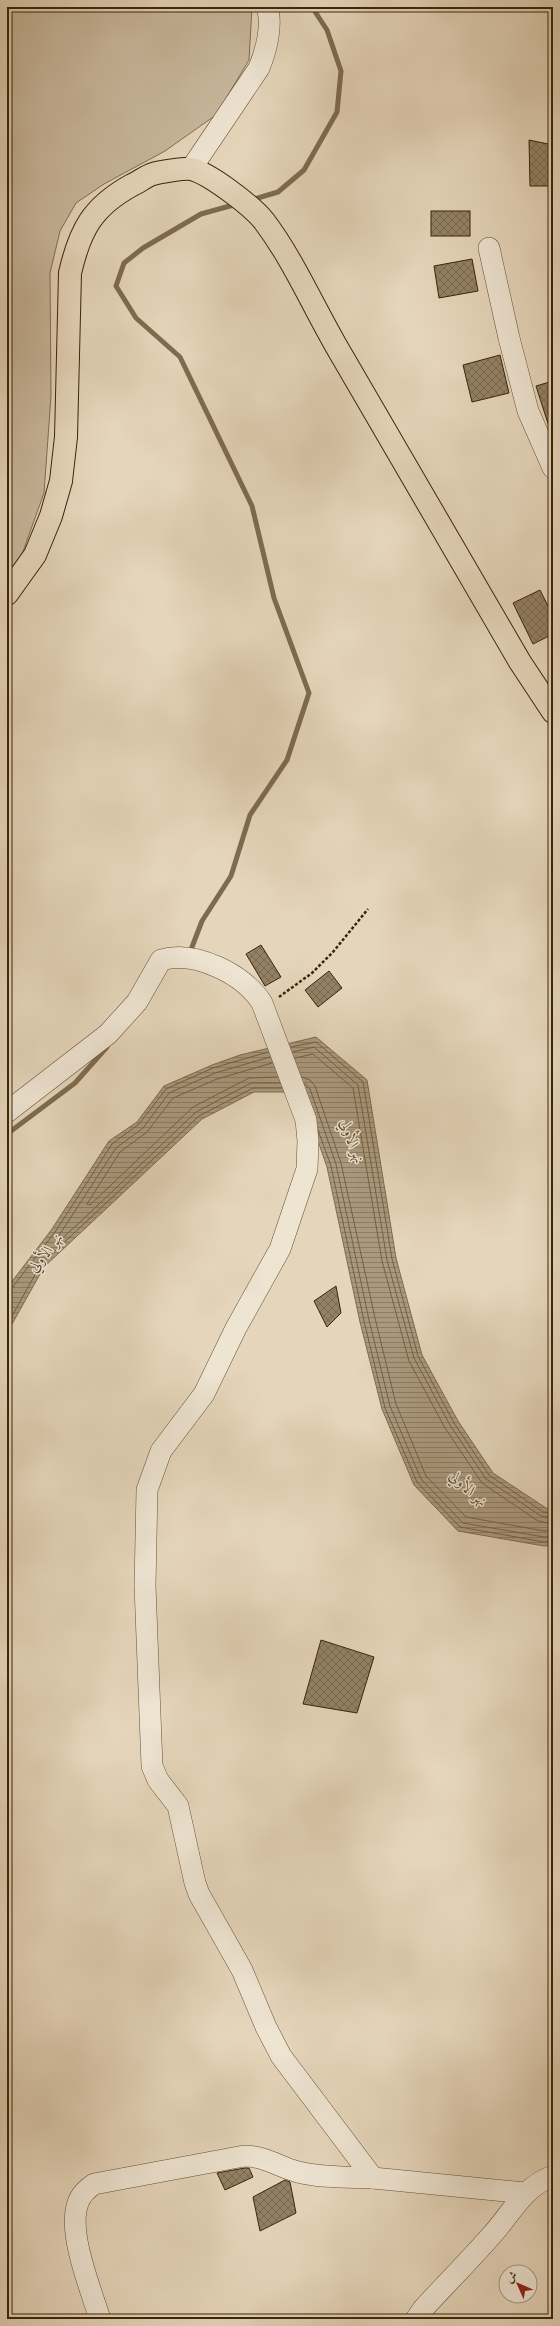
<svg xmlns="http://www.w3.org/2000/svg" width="560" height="2326" font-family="'Gentium Book Plus',Amiri,serif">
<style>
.grass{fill:#c8b79c;stroke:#816e52}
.water{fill:url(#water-rules);stroke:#7e6b4f}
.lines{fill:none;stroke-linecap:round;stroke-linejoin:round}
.shore{stroke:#725f44;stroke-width:1}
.stream{stroke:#7e6b4f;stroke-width:5}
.building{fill:url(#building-cross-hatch);stroke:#3a2509}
.minor-casing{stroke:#655135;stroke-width:22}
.major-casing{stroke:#3a2509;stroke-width:24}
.path{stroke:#3a2509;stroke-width:2.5;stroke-dasharray:3 2;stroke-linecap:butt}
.minor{stroke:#eee4d2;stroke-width:21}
.major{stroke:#e5d5ba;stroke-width:22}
.labels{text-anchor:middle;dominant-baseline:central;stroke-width:3;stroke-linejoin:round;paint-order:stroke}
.water-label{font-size:15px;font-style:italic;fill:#5c482c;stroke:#eee4d2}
</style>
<defs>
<pattern id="water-rules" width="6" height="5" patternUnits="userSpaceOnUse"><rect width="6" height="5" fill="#ab997e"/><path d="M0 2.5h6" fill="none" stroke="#8c7d65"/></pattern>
<pattern id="building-cross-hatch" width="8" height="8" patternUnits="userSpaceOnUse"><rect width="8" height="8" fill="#938165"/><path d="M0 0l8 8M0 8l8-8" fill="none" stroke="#796951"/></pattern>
</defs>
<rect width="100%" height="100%" fill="#e5d5ba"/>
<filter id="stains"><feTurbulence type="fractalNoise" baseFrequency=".005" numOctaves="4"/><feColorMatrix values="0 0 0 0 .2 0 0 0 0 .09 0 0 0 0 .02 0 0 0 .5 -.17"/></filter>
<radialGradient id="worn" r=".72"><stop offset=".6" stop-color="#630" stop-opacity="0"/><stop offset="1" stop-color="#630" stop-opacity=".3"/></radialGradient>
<path class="grass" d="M7 7H252L249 60 216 115 165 151 104 184 76 203 60 231 50 273 51 396 44 493 21 557 7 576Z"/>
<path class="water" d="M316 1037 367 1080 396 1258 422 1355 458 1421 493 1473 546 1508 553 1509V1545L544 1546 458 1531 414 1485 382 1409 360 1322 327 1167 301 1092H254L202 1119 44 1267 7 1333V1288L52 1229 109 1141 137 1122 164 1086 212 1065 240 1055Z"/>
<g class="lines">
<g class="shore">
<path d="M291 1047 316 1042 363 1082 392 1259 418 1356 454 1423 489 1475 543 1512 553 1513"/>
<path d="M293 1052 314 1047 358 1085 387 1260 414 1358 450 1425 486 1479 541 1516 553 1518"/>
<path d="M270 1057 215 1073 169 1093 143 1128 116 1148 56 1240 59 1241 79 1223 196 1112 251 1083H280"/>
<path d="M295 1058 313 1054 353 1088 382 1261 409 1361 445 1428 482 1483 538 1521 553 1524"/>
<path d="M272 1063 217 1079 173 1098 147 1132 120 1152 87 1204 90 1205 193 1107 249 1078 277 1077"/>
<path d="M302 1077 310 1080 315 1086 341 1163 375 1318 396 1404 426 1476 466 1517 544 1531 553 1530"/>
<path d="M305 1084 310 1089 336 1164 369 1320 390 1406 421 1479 463 1523 544 1537 553 1536"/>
<path d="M318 1130 331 1166 364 1321 385 1408 417 1482 460 1527 544 1542 553 1541"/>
<path d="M7 1289 12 1288 55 1232 112 1144 139 1124 166 1089 213 1068 268 1052"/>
<path d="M7 1325 41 1264 199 1116 253 1088H282"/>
</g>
<g class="stream">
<path d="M251 200 278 192 304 170 337 112 341 71 327 30 312 7"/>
<path d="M192 947 202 921 231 876 250 815 287 760 309 693 274 598 252 506 180 357 136 318 116 286 124 263 143 248 201 214 237 204"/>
<path d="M7 1134 75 1083 107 1047"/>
</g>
</g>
<g class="building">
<path d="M529 140 553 145V186H530Z"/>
<rect x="431" y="211" width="39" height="25"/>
<path d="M472 259 478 291 439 298 434 266Z"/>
<path d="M500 355 509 393 472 402 463 365Z"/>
<path d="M553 381V433H551L536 386Z"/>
<path d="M540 590 553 616V634L533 644 513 603Z"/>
<path d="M261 945 281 977 265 986 246 954Z"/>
<path d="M329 971 342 988 318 1007 305 990Z"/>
<path d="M336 1286 341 1313 327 1327 314 1301Z"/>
<path d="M321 1640 374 1657 357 1713 303 1704Z"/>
<path d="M245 2168H249L253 2177 225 2190 217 2173Z"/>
<path d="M285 2180 290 2182 296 2213 260 2231 253 2197Z"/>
</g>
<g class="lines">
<g class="minor-casing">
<g id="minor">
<path d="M191 169 259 68C266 51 273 25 267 7"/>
<path d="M489 248 509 338 528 411 553 468"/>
<path d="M7 1112 108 1034 137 1002 161 960C195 950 244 974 262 1003L306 1120 308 1141 307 1169 280 1249 236 1328 204 1394 161 1451 147 1490 145 1586 152 1766 158 1780 178 1806 195 1883 199 1894 242 1970 266 2027 281 2056 373 2178 525 2193"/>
<path d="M100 2319C91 2290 67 2232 78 2203 81 2194 87 2189 94 2184L244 2156C265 2156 279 2167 298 2172 322 2178 348 2177 373 2178"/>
<path d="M416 2319 423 2309C445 2285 468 2262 490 2237 511 2215 522 2187 553 2176"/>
</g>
</g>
<g class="major-casing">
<path id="major" d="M7 594 35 555 51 516 61 481 66 437 70 273C80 230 92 207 132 185 139 182 146 176 153 174 159 172 185 168 191 169 209 173 252 206 264 221 295 262 315 311 342 356 401 458 461 560 520 662L553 712"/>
</g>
<path class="path" d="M279 997 312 973 333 952 368 909"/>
<use href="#minor" class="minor"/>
<use href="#major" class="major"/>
</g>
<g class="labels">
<g class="water-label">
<text transform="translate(353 1141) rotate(70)">نهر الأولي</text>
<text transform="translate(45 1252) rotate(-51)">نهر الأولي</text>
<text transform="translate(469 1488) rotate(42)">نهر الأولي</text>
</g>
</g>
<rect width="560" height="2326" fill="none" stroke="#e5d5ba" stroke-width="24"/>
<rect x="8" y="8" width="544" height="2310" fill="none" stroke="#3a2509" stroke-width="2"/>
<rect x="12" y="12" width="536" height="2302" fill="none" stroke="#3a2509"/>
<g transform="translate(518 2284) rotate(315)"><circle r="19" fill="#eee4d2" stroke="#a69882"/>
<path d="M0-3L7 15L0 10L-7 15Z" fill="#8f2418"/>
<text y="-6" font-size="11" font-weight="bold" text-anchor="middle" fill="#3a2509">ش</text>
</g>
<rect width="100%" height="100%" filter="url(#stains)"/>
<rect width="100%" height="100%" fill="url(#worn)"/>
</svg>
